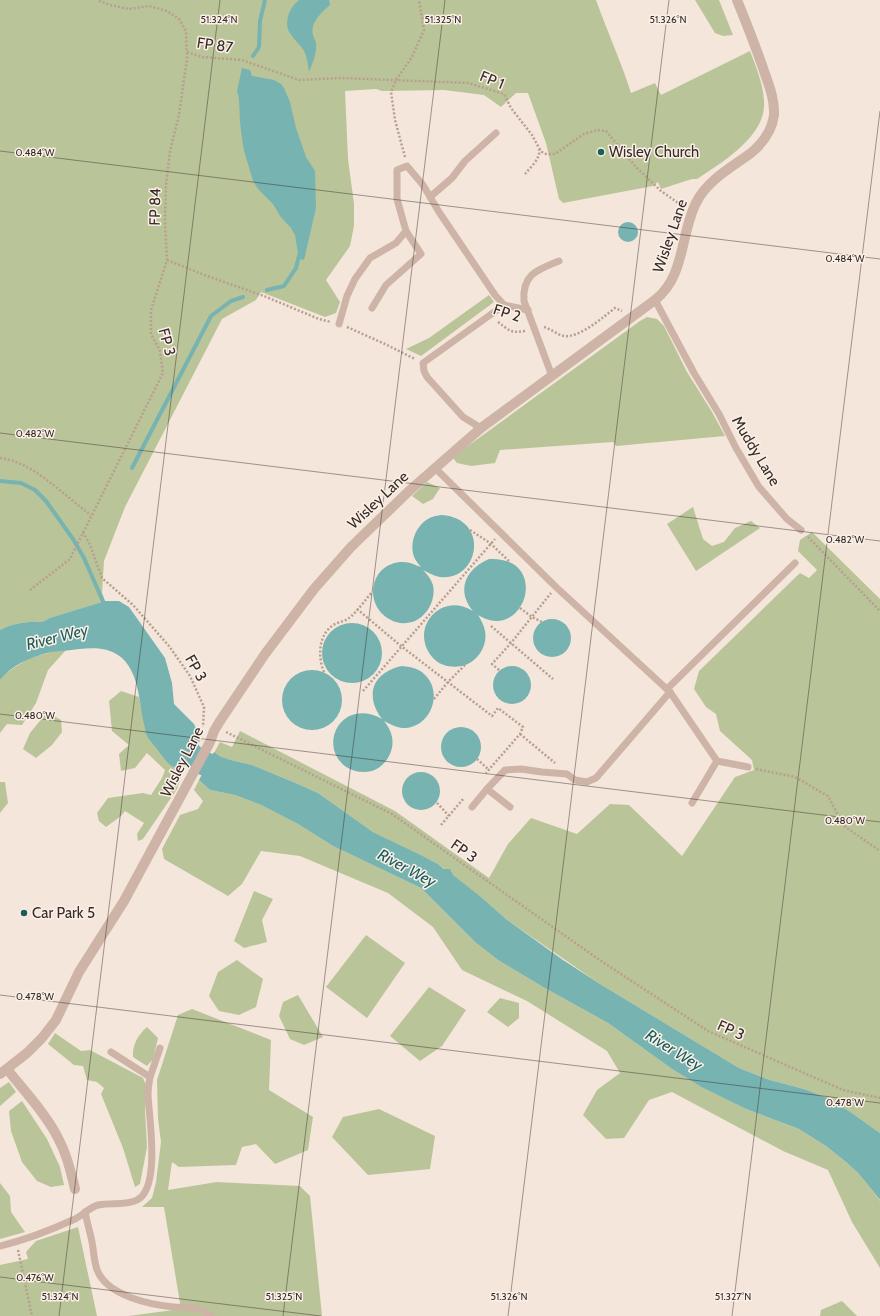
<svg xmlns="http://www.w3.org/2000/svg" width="880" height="1316" font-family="Cabin,sans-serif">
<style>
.green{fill:#bac499}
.water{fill:#77b3b0}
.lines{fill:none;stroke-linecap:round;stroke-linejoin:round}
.stream{stroke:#77b3b0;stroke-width:4}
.river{stroke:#77b3b0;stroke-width:24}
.path{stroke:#b99e90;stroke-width:2.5;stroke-dasharray:2 2;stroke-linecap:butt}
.service{stroke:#cdb4a6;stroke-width:7}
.minor{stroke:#cdb4a6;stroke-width:10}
.ticks{fill:none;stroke:#382b27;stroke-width:1;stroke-opacity:0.45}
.poi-dot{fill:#1a5d5b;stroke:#fbf0e8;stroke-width:1.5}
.labels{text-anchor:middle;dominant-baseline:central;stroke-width:3;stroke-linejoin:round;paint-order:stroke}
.street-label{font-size:15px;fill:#382b27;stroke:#fbf0e8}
.poi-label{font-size:15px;fill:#382b27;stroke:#fbf0e8;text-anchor:start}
.water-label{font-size:16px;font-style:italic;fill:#1a5d5b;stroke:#fbf0e8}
.ticks-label{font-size:10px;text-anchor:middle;fill:#382b27;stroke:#fbf0e8;stroke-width:3;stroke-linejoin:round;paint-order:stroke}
</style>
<rect width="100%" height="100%" fill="#f4e6db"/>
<g class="green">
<path d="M0 0H596C607 31 621 61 631 93L655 83 661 95 750 51C756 67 763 83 764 101 767 136 722 162 697 179H692L661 189 658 182 653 186 563 203 559 199 546 143 528 93H516L501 107 484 95 444 90 382 91 376 89 345 91 348 159 354 204V226L350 246 326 280 340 302 336 313 325 317 261 292 256 300 222 319 125 507 104 561 102 593 105 601 51 618C39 625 40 620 29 622 18 623 9 625 0 630Z"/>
<path d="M695 0H719L733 35 723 36 715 33Z"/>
<path d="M489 295 494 302 421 356 406 349 429 338Z"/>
<path d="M647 317 657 319 664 326 687 372 712 412 725 436 616 446 613 442 500 450 495 463 471 466 457 463 453 458 461 451 640 321Z"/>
<path d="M427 482 440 488 433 499 423 504 412 496Z"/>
<path d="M693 507 703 539 712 546 724 542 735 528 751 521 760 528 696 571 667 524Z"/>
<path d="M812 532 880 599V1133L830 1099 804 1089 770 1080 739 1068 600 984 506 919 480 896 438 864 421 855 373 832 318 793 298 784 252 765 222 758 214 753 220 742 232 747 240 731 395 811 489 878 508 844 531 818 577 834 610 804 629 805 682 856 735 777 754 770 752 760 720 731 716 714 706 707 694 689 699 671 800 573 809 578 817 570 798 551 800 540Z"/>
<path d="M66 650 48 670 36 703 22 725 7 724 0 733V680L3 675 29 658 56 651Z"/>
<path d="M121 691 139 697 147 735 175 769 183 770 177 789 143 839 138 841 137 834 144 823 125 811 121 816 106 827 99 821 97 813 108 798 143 793 151 795 162 778 165 770 147 753 135 768 121 771 119 754 129 745 112 731 109 701Z"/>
<path d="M47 712 61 720 62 732 52 745 36 758 23 749 30 733Z"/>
<path d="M199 780 210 790 235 795 261 805 298 824 333 846 421 888 475 942 498 960 543 987 608 1023 672 1069 701 1087 746 1109 799 1129 826 1146 846 1162 858 1173 873 1191 880 1201V1268L852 1222 828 1170 783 1151 672 1092 649 1100 624 1138 606 1139 583 1115 597 1090 620 1073 607 1051 527 1001 462 970 433 927 388 893 300 856 261 851 242 884 228 896 164 859 162 849 180 815 198 809 203 801 194 790Z"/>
<path d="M0 782H5L8 803 0 813Z"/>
<path d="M254 891 273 899 262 920 267 942 244 948 234 941Z"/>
<path d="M366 935 405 963 367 1018 326 987Z"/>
<path d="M237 960 263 979 256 1007 239 1015 219 1011 209 996 218 972Z"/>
<path d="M429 987 466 1010 442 1046 420 1061 390 1036Z"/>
<path d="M298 995 323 1037 304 1045 290 1039 279 1016 283 1002Z"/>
<path d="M500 998 519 1003V1018L508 1027 487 1012Z"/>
<path d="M192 1009 271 1040 269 1090 313 1117 308 1150 275 1164 256 1144 242 1147 236 1165 179 1167 172 1162 168 1190 217 1182 300 1186 310 1196 322 1316H128L181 1309 164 1207H142L152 1198 156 1182 161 1142 158 1119 157 1080 178 1015Z"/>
<path d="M147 1027 158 1038 153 1059 147 1066 133 1057C132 1045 138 1035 147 1027Z"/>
<path d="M55 1033 81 1051 90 1050 143 1078 146 1085 145 1111 147 1147 140 1184 135 1187 123 1148 101 1094 104 1088 97 1082 87 1080 83 1066 74 1065 48 1044Z"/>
<path d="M9 1082 16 1092 0 1106V1088Z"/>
<path d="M22 1101 47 1139 60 1167 64 1185 51 1187 37 1181 22 1162 11 1131 9 1111Z"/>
<path d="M379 1109 435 1136 430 1169 368 1175 332 1137 343 1117Z"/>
<path d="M0 1183 10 1196 11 1212 25 1232 0 1239Z"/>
<path d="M78 1227 97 1316H0V1265L28 1259 26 1252 36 1241Z"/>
<path d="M842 1301 857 1316H820L821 1310Z"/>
</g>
<g class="water">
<path d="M299 0H329L330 5C322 12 310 22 313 35 314 39 317 42 316 47 316 56 312 64 309 72 308 64 307 57 304 51 300 44 294 40 290 33 283 22 290 7 299 0Z"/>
<path d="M242 68 250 70 252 76 274 80 281 84 284 88 290 102 296 128 306 157 315 171 316 208 304 260 299 259 295 235 291 228 280 216 273 204 258 189 253 181 245 154 243 146 240 122 239 99 237 91Z"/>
<circle cx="628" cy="232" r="10"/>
<path d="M442 515C491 519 479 582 440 577 434 576 429 573 423 570 427 574 431 579 433 585 436 599 428 615 415 621 407 624 398 624 391 620 362 605 370 562 403 562 410 562 415 565 421 567 419 565 417 562 415 559 408 544 416 523 432 517 435 516 439 515 442 515Z"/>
<path d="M489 559C548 556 528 634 486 619 483 618 480 616 478 615 481 620 484 625 485 631 488 646 477 663 462 666 452 668 441 666 434 659 407 631 440 590 473 611 456 591 465 569 489 559Z"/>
<path d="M105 601H119L129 607 165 658 172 683 174 704 194 724 201 739 183 770C170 768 167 762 160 753 156 747 150 741 147 736 145 732 145 727 144 724 138 697 139 659 107 650 93 646 76 650 62 651 41 652 13 663 0 680V630C9 625 18 623 29 622 40 620 39 625 50 618Z"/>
<circle cx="552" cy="638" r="19"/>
<circle cx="352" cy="653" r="30"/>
<circle cx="512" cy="685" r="19"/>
<path d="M402 666C410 667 417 668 423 673 445 691 431 729 402 728 395 727 390 724 384 721 388 726 391 731 392 737 395 751 385 767 372 771 363 773 355 772 348 768 316 749 340 696 382 719 364 695 373 672 402 666Z"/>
<circle cx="312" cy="700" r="30"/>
<circle cx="461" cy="747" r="20"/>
<path d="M214 752 222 758 252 765 298 784 318 793 373 832 421 855 438 864 444 869H450L453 875 480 896 506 919 563 960 600 984 739 1068 770 1080 804 1089 830 1099 850 1112 880 1133V1200L873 1191 858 1173 846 1162 826 1146 799 1129 746 1109 701 1087 672 1069 608 1023 543 987 498 960 475 942 421 888 333 846 298 824 261 805 235 795 210 790 199 780Z"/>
<circle cx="421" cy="791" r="19"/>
</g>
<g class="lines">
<g class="stream">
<path d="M253 56 259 47 260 21 265 0"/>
<path d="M267 290 284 286 296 268 300 252"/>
<path d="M132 468 211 316 231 301 243 297"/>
<path d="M0 481 21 483 35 490 46 501 73 539 84 558 105 606"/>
</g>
<path class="river" d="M169 731 197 761 239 776"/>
<g class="path">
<path d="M187 52 202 57 242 60 299 80 341 78 469 83 504 94 511 108 532 135 539 148 542 152 546 154H555L584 134 597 130 606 131 636 167 661 191 684 207"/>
<path d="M405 157 395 120 391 92 396 80 412 57 424 30 419 0"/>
<path d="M525 174C531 167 541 158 539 149"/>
<path d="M167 260 207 276 264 296 319 319 331 322"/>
<path d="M498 322C501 324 503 326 506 328 512 333 518 332 525 331"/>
<path d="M347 327 385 344 415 359"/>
<path d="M544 327C551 329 558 335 564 336 580 338 603 317 615 308L622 311"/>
<path d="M0 458C34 462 64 496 91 515"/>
<path d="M470 530 490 543 509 561"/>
<path d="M83 532 90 545 102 578 133 605 169 646 190 676 204 707 203 727"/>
<path d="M808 537 880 611"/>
<path d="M30 590 70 559 163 373 160 351 151 334V310L167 260 165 222 166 185 170 151 179 115 187 59 186 31 179 19 167 11 149 6 129 9 110 5 97 0"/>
<path d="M520 608 532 617 542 622"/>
<path d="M357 609 401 646 492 716 498 708 523 727 520 734 486 773"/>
<path d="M491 626 553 679"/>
<path d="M499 670 492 664 511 643 551 593"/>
<path d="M324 672C318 658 318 636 332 626 337 622 344 622 349 618 355 614 367 598 372 592"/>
<path d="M363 691 495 539"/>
<path d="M434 699 448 682 465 665"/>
<path d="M226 732 392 814 601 961 708 1031 843 1090 880 1098"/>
<path d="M520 734 555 763"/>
<path d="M477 759 489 770"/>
<path d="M756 769 795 777 828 796 844 826 880 851"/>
<path d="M437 803 449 816"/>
<path d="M441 825 464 798"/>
<path d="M18 1250 32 1316"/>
</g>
<g class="service">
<path d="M430 197 452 178 465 161 496 133"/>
<path d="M655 300 694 373 719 414 736 448 759 487 787 519 801 530"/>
<path d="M372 308 386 285 421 254 406 231"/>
<path d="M339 324 347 296 355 279 370 258 396 243 406 231 397 199V170L407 166 423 185 439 212 495 295 504 305 528 310"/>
<path d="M552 376 524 301C522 274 537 270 559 261"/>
<path d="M481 428 463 417 427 377 424 371 423 363 504 305"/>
<path d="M435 468 556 587 670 692 717 761 692 803"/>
<path d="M667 689 795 563"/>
<path d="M717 761 748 767"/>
<path d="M487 789 510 807"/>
<path d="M472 807 487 789 505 770 521 769 542 772 567 774 575 780 587 782 596 778 670 692"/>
<path d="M150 1077 160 1048"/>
<path d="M85 1212C87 1222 90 1232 92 1242 94 1252 94 1264 98 1272 109 1296 151 1305 174 1307 188 1308 200 1306 211 1316"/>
<path d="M0 1246C25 1240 51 1230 75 1219 83 1215 90 1207 98 1205 111 1202 126 1206 137 1200 161 1188 149 1117 148 1095 148 1089 149 1083 150 1077L111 1052"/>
</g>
<g class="minor">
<path d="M7 1069C25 1092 48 1116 60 1142 68 1157 71 1173 75 1189"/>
<path d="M0 1074 27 1053 42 1038 56 1020 79 972 124 901 210 742 214 731 220 721 265 654 314 589 351 547 409 491 481 428 655 300C686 276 680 232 697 201 708 180 732 167 751 153 763 143 772 131 774 115 775 99 768 83 763 68 755 45 746 22 737 0"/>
</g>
</g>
<path class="ticks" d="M0 151 880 259M0 433 880 541M0 714 880 822M0 995 880 1103M0 1277 321 1316M59 1316 220 0M283 1316 445 0M508 1316 669 0M732 1316 880 111"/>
<g class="poi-dot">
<circle cx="601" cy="152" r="4"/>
<circle cx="24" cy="913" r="4"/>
</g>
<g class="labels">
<g class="street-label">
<text transform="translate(215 45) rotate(8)">FP 87</text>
<text transform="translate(492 80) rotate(22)">FP 1</text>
<text transform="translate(155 207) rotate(-89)">FP 84</text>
<text transform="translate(670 236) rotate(-71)">Wisley Lane</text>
<text transform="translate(507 313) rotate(18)">FP 2</text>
<text transform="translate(167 342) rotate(75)">FP 3</text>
<text transform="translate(756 451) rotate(59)">Muddy Lane</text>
<text transform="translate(378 500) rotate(-43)">Wisley Lane</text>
<text transform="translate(196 668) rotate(60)">FP 3</text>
<text transform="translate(182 762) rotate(-63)">Wisley Lane</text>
<text transform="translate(464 851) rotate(35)">FP 3</text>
<text transform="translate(731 1030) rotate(24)">FP 3</text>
</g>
<g class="poi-label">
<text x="609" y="152">Wisley Church</text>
<text x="32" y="913">Car Park 5</text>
</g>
<g class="water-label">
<text transform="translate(57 637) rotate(-14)">River Wey</text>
<text transform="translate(407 868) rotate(28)">River Wey</text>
<text transform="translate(674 1050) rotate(32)">River Wey</text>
</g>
</g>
<g class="ticks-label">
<text x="219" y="23">51.324°N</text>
<text x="443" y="23">51.325°N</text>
<text x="668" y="23">51.326°N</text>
<text x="35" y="156">0.484°W</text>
<text x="845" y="262">0.484°W</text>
<text x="35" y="437">0.482°W</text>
<text x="845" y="543">0.482°W</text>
<text x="35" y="719">0.480°W</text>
<text x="845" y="824">0.480°W</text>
<text x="35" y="1000">0.478°W</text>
<text x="845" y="1106">0.478°W</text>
<text x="35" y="1281">0.476°W</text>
<text x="60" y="1300">51.324°N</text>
<text x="284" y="1300">51.325°N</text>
<text x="509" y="1300">51.326°N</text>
<text x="733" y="1300">51.327°N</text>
</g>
</svg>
